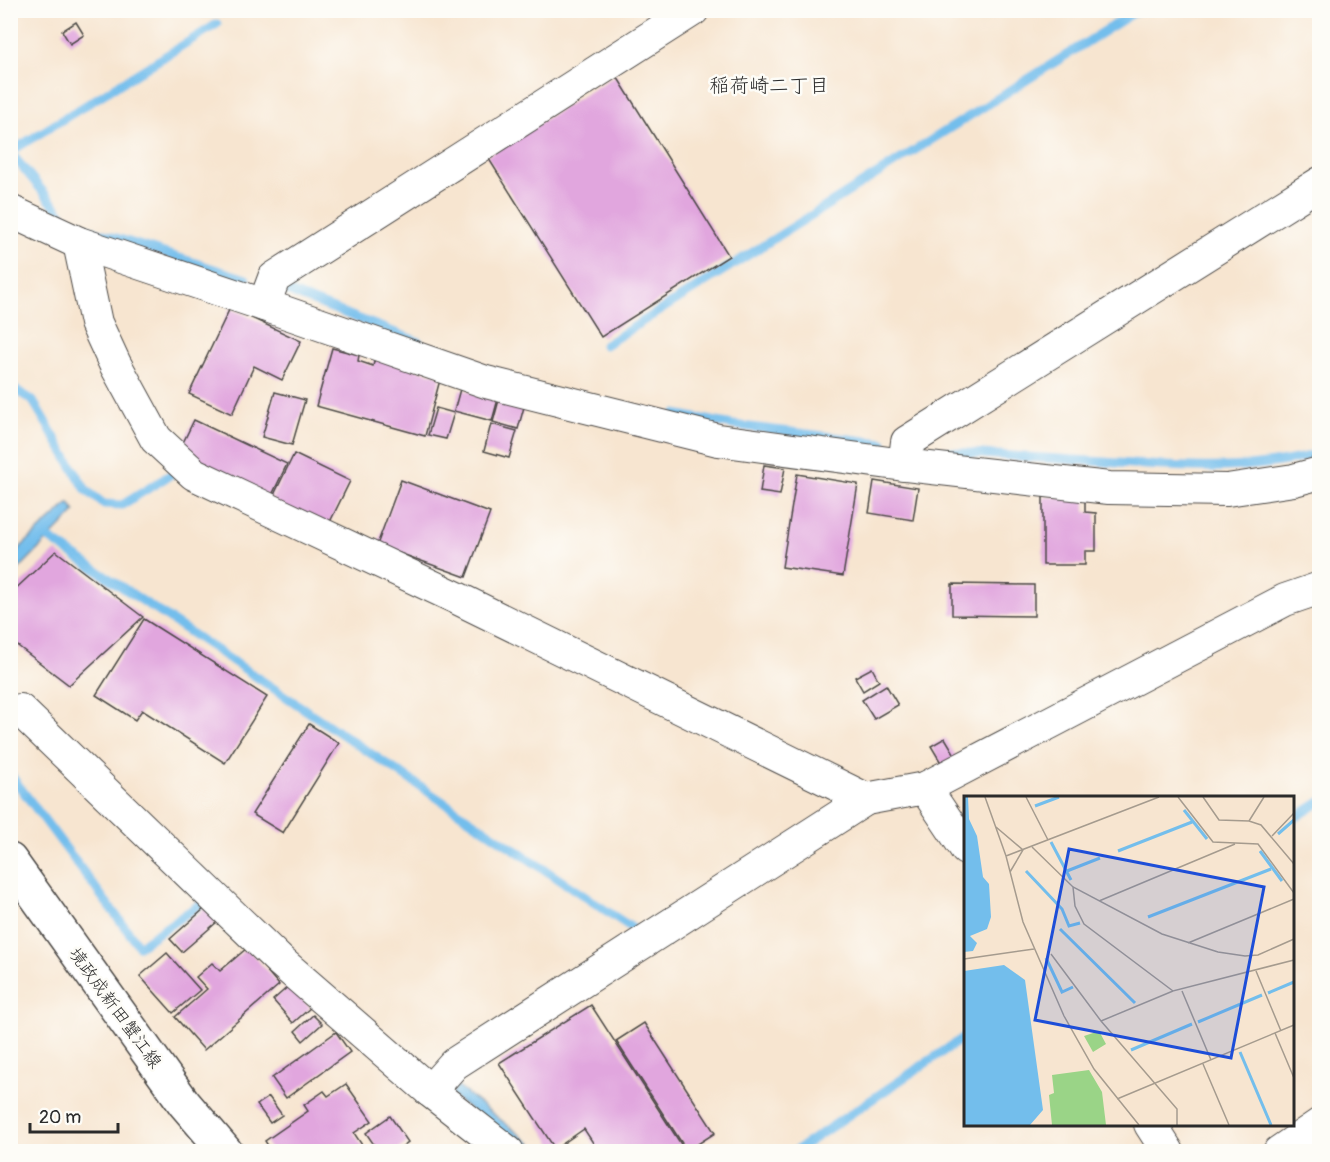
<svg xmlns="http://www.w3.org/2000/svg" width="1330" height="1162" font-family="Pangolin,'Klee One',sans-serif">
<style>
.water{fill:#73beec;stroke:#4f748c;stroke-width:1.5}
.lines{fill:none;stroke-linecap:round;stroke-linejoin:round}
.stream{stroke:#73beec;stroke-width:9}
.building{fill:#e1a6de}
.street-casing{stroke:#4a4744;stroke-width:34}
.secondary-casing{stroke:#4a4744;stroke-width:36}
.street{stroke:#fff;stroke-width:32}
.secondary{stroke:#fff;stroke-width:33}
.labels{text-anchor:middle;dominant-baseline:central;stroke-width:5;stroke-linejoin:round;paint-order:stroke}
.street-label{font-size:18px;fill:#2b2b2b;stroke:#fdfcf7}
.neighbourhood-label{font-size:20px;fill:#2b2b2b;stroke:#fdfcf7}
.inset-river{fill:none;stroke:#73beec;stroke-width:3}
.inset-road{fill:none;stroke:#a59b8e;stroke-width:1.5}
.view{fill:#1d4ed8;fill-opacity:0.15;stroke:#1d4ed8;stroke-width:3}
.inset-edge{fill:none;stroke:#2b2b2b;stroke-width:3}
</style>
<rect width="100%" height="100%" fill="#fdfcf7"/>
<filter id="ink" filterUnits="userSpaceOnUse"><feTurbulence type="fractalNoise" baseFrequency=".0167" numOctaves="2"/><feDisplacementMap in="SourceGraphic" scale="12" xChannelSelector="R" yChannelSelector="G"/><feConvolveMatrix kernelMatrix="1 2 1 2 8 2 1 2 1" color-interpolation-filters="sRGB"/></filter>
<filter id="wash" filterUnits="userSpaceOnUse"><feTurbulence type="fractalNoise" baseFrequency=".008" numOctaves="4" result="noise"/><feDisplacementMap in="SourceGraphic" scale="24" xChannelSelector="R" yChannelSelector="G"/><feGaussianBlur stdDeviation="1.35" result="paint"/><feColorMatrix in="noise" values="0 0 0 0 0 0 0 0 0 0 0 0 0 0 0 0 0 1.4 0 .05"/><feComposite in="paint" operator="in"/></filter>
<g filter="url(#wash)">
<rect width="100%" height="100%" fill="#f7e5d0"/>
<g class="water">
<path d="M69 503 75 512 11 577V556Z"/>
<path d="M457 1086 541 1151H525L451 1095Z"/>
</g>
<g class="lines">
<g class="stream">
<path d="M217 24 10 152 69 223 246 279"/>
<path d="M287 291 419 342"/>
<path d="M605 345 1138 10"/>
<path d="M10 386 33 401 86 490 104 504 122 505 170 475"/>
<path d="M675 414 733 425 883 443"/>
<path d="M935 451C992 455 1048 458 1105 462 1176 467 1250 474 1320 453"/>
<path d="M44 535 632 928"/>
<path d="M10 774 139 946 203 902"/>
<path d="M1292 820 1320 802"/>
<path d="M794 1152 966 1036"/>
</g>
</g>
<g id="blocks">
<g class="building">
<path d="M76 22 84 35 70 44 62 31Z"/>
<path d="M616 75 729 256 601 337 487 156Z"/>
<path d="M230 308 301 341 282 380 254 366 232 414 189 394Z"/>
<path d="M332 348 359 355 358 361 373 366 375 358 441 376 425 436 316 406Z"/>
<path d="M460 389 498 399 492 421 454 411Z"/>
<path d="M275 392 305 400 292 445 262 437Z"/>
<path d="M499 400 524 407 518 429 493 422Z"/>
<path d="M436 408 454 413 446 439 428 435Z"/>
<path d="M194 420 287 464 270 499 179 451Z"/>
<path d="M491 424 517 431 509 458 484 451Z"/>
<path d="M294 454 350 481 327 528 271 501Z"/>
<path d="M764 465 785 468 780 495 760 492Z"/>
<path d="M797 474 858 484 843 576 782 567Z"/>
<path d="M401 480 490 513 466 577 377 545Z"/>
<path d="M874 481 918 488 913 520 869 513Z"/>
<path d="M1043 497H1085V512L1096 513V551H1085V565H1043Z"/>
<path d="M56 551 143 617 69 685 10 640V594Z"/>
<path d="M952 584 1034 585V616L952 615Z"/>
<path d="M144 619 267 697 225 763 142 710 135 720 96 695Z"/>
<path d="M872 668 879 681 863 691 855 677Z"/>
<path d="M886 685 898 705 874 719 862 700Z"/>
<path d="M309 724 339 743 283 833 252 814Z"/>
<path d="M945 738 957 758 943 766 931 746Z"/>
<path d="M205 908 217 922 182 952 170 939Z"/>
<path d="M247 948 279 985 204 1050 175 1017 207 989 196 977 212 963 220 971Z"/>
<path d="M167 953 200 990 173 1013 140 976Z"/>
<path d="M290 985 310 1008 293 1023 273 1000Z"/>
<path d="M591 1005 686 1152H599L584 1129 555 1149 499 1063Z"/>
<path d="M313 1015 322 1024 303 1041 295 1031Z"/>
<path d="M644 1023 715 1133 687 1151 616 1041Z"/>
<path d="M336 1032 350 1052 286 1098 272 1078Z"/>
<path d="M346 1084 372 1121 354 1133 364 1148 359 1152H272L265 1141 308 1111 304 1105 324 1091 328 1096Z"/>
<path d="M269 1097 282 1115 270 1123 257 1105Z"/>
<path d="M390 1116 408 1142 395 1152H379L366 1133Z"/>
</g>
</g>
</g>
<g filter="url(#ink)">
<use href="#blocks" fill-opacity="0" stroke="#4a4744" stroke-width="1.5"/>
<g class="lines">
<g class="street-casing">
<g id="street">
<path d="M10 211 79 243 264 305 486 382 718 440 904 465 1109 488 1227 490 1294 480 1320 473"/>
<path d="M79 243 96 323 115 364 156 439 194 474 457 598 866 799 925 788 1285 600 1320 588"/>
<path d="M264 305 274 278 693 10"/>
<path d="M904 465 907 442 1320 183"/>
<path d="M20 710 279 960 430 1091 508 1152"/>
<path d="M925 788 966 849"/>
<path d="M430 1091 454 1064 866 799"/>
<path d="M1150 1124 1168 1152"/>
<path d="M1279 1152 1320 1124"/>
</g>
</g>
<g class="secondary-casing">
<path id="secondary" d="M10 860 184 1103 226 1152"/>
</g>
<use href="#street" class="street"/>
<use href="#secondary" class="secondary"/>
</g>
</g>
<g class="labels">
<g class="street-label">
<text transform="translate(115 1008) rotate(54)">境政成新田蟹江線</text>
</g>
<g class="neighbourhood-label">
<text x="769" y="85">稲荷崎二丁目</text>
</g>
</g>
<g transform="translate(964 796)">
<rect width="330" height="330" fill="#f7e5d0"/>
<path d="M135 235 142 248 129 256 120 240ZM125 274 138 296 142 329H88L85 299 90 297 88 279Z" fill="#9ad487"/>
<path d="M0 1H4L5 23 13 40 19 81 25 88 27 121 23 133 6 140 13 147 9 155 0 156ZM40 169 61 184 79 314 66 329H0V175Z" fill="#73beec"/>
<path class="inset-river" d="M71 10 95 1M220 14 243 43M314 38 330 24M87 46 107 84M154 55 228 26M296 55 318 85M62 75 98 113 105 130 116 127M103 75 136 62M184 121 307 73M96 133 171 207M82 162 98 196 109 191M304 197 330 186M234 226 298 199M167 254 228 228M276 256 307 329"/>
<path class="inset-road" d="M21 1 42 60 59 126 100 220 130 273 175 329M62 1 84 44M214 1 249 46 294 48 330 97M239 1 255 24 285 25 297 29 330 68M285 25 300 1M32 31 59 54 46 76M308 40 330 17M68 51 109 91 198 138 254 156 281 160 294 159 330 143M42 60 195 1M109 91 111 110 120 128 209 195 330 164M135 105 271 48M224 147 330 103M87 158 137 225 213 313V329M0 163 70 153M292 175 317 235M218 195 247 264M137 225 209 195M311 237 330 282M239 268 265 329M153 303 330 229"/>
<path class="view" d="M105 53 300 91 267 262 71 224Z"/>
<rect width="330" height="330" class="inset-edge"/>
</g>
<rect width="1330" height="1162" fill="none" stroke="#fdfcf7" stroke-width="36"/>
<path d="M30 1123v9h88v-9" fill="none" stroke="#2b2b2b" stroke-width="3"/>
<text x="39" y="1123" font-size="18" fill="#2b2b2b" stroke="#fdfcf7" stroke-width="4.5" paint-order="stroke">20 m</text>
</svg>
